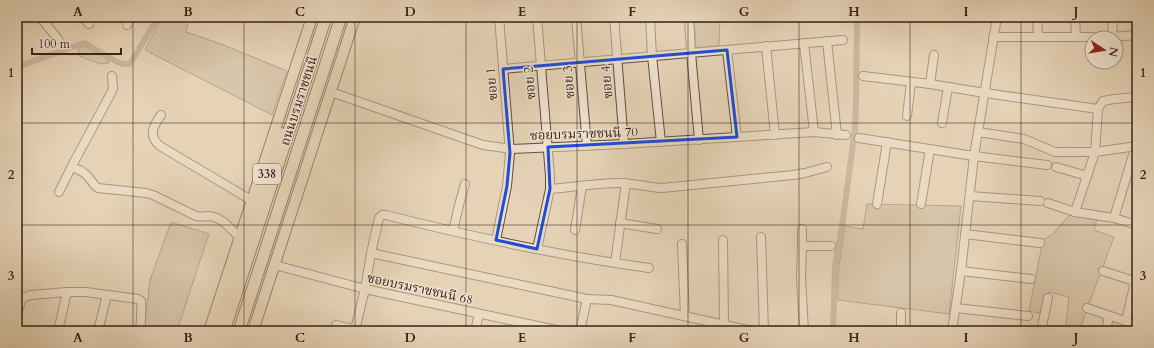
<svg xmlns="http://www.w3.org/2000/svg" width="1154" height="348" font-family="Cardo,'Noto Serif Thai',serif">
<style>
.green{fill:#c8b59c;stroke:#806c5a}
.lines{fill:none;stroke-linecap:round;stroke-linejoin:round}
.canal{stroke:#ab9781;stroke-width:6}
.minor-casing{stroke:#644e40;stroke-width:10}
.major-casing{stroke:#382218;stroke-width:12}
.highway-casing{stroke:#382218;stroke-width:13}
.minor{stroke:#efe2d0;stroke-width:8}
.major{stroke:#e6d3b7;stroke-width:10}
.highway{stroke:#e6d3b7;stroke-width:11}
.marked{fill:none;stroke:#1d4ed8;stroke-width:3;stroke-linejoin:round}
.grid{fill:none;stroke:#382218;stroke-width:1;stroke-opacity:0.55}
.labels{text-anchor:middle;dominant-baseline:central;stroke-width:3;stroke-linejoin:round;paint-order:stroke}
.shield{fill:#efe2d0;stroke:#6f5c4f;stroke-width:1}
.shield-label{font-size:12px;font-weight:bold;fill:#382218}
.street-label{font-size:13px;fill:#382218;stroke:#efe2d0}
.neatline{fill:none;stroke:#382218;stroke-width:1.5}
.grid-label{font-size:13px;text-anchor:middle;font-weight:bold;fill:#382218}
</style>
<rect width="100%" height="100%" fill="#e6d3b7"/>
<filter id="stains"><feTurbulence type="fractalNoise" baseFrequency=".005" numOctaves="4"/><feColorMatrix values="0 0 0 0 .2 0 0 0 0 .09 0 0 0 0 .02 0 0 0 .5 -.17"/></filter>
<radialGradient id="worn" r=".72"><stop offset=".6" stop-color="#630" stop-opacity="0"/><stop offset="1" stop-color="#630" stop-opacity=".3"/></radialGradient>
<g class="green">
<path d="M162 17H176L188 22 186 32 221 44 287 71 272 115 145 50Z"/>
<path d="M694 17H720L719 46 696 48Z"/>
<path d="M84 46 106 57 109 63 101 64 79 56 78 48Z"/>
<path d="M867 204 961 206 949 314 838 300V273L845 226 863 229Z"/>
<path d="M1070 215 1097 219 1094 230 1114 237 1079 331H1065L1069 297 1049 292V315L1029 311 1043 240 1053 234 1063 222Z"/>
<path d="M171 222 209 234 177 331H144L150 280Z"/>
</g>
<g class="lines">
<g class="canal">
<path d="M17 67 84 43 117 62 123 64H130L158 17"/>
<path d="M833 331 835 267 843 219 855 129 856 102 857 17"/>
</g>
<g class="minor-casing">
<g id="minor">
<path d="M40 17 58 39"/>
<path d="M83 17 89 24"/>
<path d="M576 17 587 146"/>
<path d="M614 17 624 144"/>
<path d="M650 17 652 56 661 142"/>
<path d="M689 17 691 53 699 140"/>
<path d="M1037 17 1038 37"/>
<path d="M1075 17 1076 37"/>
<path d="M127 25 130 17"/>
<path d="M993 37H1112L1137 35"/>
<path d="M1112 37 1113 17"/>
<path d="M827 41 837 135"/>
<path d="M804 43 814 132"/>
<path d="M766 46 775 135"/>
<path d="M727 50 737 137"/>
<path d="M503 69 843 40"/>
<path d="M863 76 930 84 985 93 1098 109 1095 152 1137 146"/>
<path d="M930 84 934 55"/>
<path d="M331 92 483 145 512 149 624 144 814 132 846 135"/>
<path d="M1098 109 1103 101 1114 99 1137 97"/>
<path d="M161 115C153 126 148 136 160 146L251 200"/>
<path d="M907 116 911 82"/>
<path d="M942 123 948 87"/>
<path d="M978 132 1024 139 1055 152H1095L1075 212"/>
<path d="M859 138 974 156 1047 165"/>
<path d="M72 167C76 169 81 170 84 173 90 177 92 184 98 188L146 193 153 195 196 216C201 217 205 216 209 216 222 217 231 229 239 237"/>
<path d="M1056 167 1087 176"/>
<path d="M550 189C571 187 593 184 615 183 631 182 646 187 662 188L793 175 805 173 827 167"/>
<path d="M59 192 74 162 111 93 113 88 112 76"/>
<path d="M970 196 1040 201"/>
<path d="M1048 203 1075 212 1114 218 1137 225"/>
<path d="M877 204 887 142"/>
<path d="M921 204 930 149"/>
<path d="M1114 218 1133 155"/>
<path d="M620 223 657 229"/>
<path d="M802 229V246L801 278 804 331"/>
<path d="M575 230 582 186"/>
<path d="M453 231 459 205 465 184"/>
<path d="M965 234 1040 243"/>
<path d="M761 237 764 331"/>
<path d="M496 240 507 186 510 153 499 17"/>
<path d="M723 240 724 325"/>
<path d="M682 244 685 316"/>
<path d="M802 246H831"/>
<path d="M537 249 550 189V176L537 17"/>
<path d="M371 253 379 218 382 215H386C473 237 561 256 649 268"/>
<path d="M615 263 626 183"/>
<path d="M275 265 365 289 561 331"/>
<path d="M961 271 1031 279"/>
<path d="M1103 271 1131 280H1135L1137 275"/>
<path d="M956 308 1028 316"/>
<path d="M1087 308 1137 325"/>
<path d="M901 313V331"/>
<path d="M17 314 22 298 31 295 67 292H86L138 299 141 301C142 311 141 321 140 331"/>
<path d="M1126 321 1134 286"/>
<path d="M336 325 361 331"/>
<path d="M355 330 365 289 371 253 587 299 611 300 752 331"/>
<path d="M864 330 867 331"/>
<path d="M58 331 67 292"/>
<path d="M98 331 107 295"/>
<path d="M475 331 479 314"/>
<path d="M580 331 587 299"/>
<path d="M952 331 961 271 974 156 997 17"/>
<path d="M1041 331 1048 298"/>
<path d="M1106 331 1109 316"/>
</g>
</g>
<g class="major-casing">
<g id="major">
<path d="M209 331 312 17"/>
<path d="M216 331 281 133"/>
<path d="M253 331 355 17"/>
</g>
</g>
<g class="highway-casing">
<g id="highway">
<path d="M224 331 326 17"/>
<path d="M239 331 341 17"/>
</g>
</g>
<use href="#minor" class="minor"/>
<use href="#major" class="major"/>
<use href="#highway" class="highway"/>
</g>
<path d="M0 0H1154V348H0ZM727 50 737 137 548 147 550 189 537 249 496 240 507 186 510 153 503 69Z" fill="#e6d3b7" fill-opacity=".55" fill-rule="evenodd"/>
<path class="marked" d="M727 50 737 137 548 147 550 189 537 249 496 240 507 186 510 153 503 69Z"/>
<path class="grid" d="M133 17V331M244 17V331M355 17V331M466 17V331M577 17V331M688 17V331M799 17V331M910 17V331M1021 17V331M17 123H1137M17 225H1137"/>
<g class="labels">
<rect class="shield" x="253" y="164" width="28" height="20" rx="3"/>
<g class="shield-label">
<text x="267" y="174">338</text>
</g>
<g class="street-label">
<text transform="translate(569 82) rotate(-95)">ซอย 3</text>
<text transform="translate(607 82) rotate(-95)">ซอย 4</text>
<text transform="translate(530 83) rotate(-95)">ซอย 2</text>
<text transform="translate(492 84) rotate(-95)">ซอย 1</text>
<text transform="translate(299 101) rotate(-72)">ถนนบรมราชชนนี</text>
<text transform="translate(584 134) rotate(-2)">ซอยบรมราชชนนี 70</text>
<text transform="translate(420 289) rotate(12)">ซอยบรมราชชนนี 68</text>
</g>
</g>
<rect width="1154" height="348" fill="none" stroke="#e6d3b7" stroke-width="44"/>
<g transform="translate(1104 50) rotate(102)"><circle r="19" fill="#efe2d0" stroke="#a69586"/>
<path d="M0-3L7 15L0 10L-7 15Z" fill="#8f2418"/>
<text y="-6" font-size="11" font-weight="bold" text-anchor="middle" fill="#382218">N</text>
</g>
<path d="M32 48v6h89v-6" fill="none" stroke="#382218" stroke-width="2"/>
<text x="38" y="48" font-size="12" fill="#382218" stroke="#efe2d0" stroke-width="3" paint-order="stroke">100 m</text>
<rect x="22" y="22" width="1110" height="304" class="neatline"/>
<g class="grid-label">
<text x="78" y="16">A</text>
<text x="188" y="16">B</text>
<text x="300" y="16">C</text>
<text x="410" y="16">D</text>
<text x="522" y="16">E</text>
<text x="632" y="16">F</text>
<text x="744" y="16">G</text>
<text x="854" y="16">H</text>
<text x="966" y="16">I</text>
<text x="1076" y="16">J</text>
<text x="11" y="77">1</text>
<text x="1143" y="77">1</text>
<text x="11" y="179">2</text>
<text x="1143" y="179">2</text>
<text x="11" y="280">3</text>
<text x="1143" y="280">3</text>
<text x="78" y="342">A</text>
<text x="188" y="342">B</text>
<text x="300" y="342">C</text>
<text x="410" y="342">D</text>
<text x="522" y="342">E</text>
<text x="632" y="342">F</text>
<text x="744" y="342">G</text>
<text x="854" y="342">H</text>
<text x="966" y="342">I</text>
<text x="1076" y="342">J</text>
</g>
<rect width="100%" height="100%" filter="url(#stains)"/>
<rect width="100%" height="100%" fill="url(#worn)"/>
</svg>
